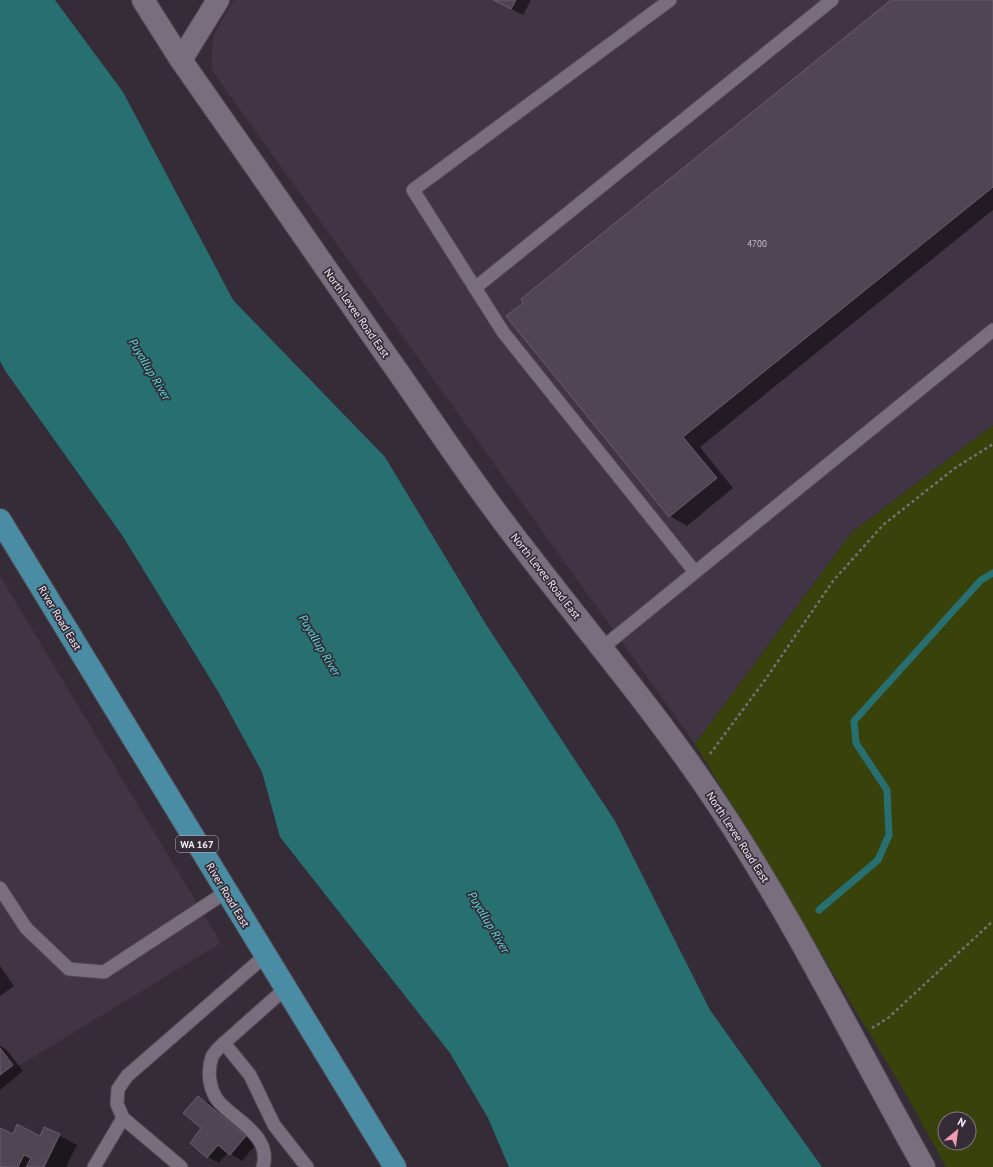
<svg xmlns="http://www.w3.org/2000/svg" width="993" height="1167" font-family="'PT Sans',sans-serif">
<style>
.built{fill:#413445}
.green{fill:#38420a;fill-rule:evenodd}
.water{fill:#276f70}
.shadow{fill:#0007}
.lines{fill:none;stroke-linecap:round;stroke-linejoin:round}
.stream{stroke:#276f70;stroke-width:7}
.building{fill:#504553;stroke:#685e6c}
.service-casing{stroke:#504852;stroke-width:15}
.minor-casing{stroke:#504852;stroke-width:24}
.tertiary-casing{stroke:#504852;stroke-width:24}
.primary-casing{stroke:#504852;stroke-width:24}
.path{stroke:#776f7a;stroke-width:2.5;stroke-dasharray:3 3;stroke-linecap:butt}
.service{stroke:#796e7d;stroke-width:13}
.minor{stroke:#796e7d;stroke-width:22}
.tertiary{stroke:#796e7d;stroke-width:22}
.primary{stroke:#4a8ca3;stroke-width:22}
.labels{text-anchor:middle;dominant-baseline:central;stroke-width:3.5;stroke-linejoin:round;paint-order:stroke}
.number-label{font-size:9px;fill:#cac3cc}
.shield{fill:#352c38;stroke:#bab3bc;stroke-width:1}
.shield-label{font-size:10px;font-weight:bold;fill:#f3edf5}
.street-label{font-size:11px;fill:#f3edf5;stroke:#352c38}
.water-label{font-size:12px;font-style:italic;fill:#55dfe1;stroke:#352c38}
</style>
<rect width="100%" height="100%" fill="#352c38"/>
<g class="built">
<path d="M234 0H993V425L851 533 695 744 211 69 213 36Z"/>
<path d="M0 576 221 943 0 1077Z"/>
</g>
<path class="green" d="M993 425V1167H946L903 1089 695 744 851 533ZM945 1119H969V1143H945Z"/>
<path class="water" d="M0 0H55L123 92 233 300 385 457 487 626 615 821 710 1010 822 1167H509L488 1118 450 1053 280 837 262 772 219 693 122 535 6 372 0 361Z"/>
<g class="shadow">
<path d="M494 0H531L523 15Z"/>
<path d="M892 0H993V210L700 447 733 488 687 526 670 516 508 316Z"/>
<path d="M0 966 14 986 0 996Z"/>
<path d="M0 1046 6 1049 23 1071 0 1090Z"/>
<path d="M198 1097 209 1103 257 1143 242 1161 228 1152 219 1163 208 1157Z"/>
<path d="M45 1128 77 1145 66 1167H0V1130L13 1135 40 1137Z"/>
</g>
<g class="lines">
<path class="stream" d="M819 910 878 860 889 835 887 790 856 743 854 721 981 580 993 573"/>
</g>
<g class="building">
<path d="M493 0H516L511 9Z"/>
<path d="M891 0H993V187L683 437 717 478 669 517 506 316 523 303 521 299Z"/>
<path d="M0 1048 13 1065 0 1075Z"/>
<path d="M198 1096 246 1136 230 1155 218 1145 207 1158 190 1143 201 1128 183 1113Z"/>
<path d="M17 1124 40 1136 44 1127 60 1134 44 1167H26L31 1158 24 1155 18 1167H0V1128L13 1134Z"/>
</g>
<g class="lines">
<g class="service-casing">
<g id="service">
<path d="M670 0 413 190 503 332 695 572"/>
<path d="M475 288 832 0"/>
<path d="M602 648 993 330"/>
<path d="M0 888 26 928 69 969 104 972 226 892"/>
<path d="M286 988 224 1043 250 1075 274 1125 307 1167"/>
<path d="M224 1043C220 1047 214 1052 212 1057 207 1071 209 1090 219 1102 236 1121 272 1136 263 1167"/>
<path d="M94 1167 123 1118"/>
<path d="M181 1167 123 1118 117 1104 118 1089 127 1076 266 955"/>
</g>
</g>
<g class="minor-casing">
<path id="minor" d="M143 0 181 60"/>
</g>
<g class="tertiary-casing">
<path id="tertiary" d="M218 0 181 60C249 157 317 255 384 352 419 401 452 452 488 501 563 604 648 699 718 805 795 921 856 1046 924 1167"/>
</g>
<g class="primary-casing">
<path id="primary" d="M0 520 395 1167"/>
</g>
<g class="path">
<path d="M710 754 765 680 833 581 883 525 955 468 993 444"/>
<path d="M872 1028 888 1018 993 921"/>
</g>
<use href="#service" class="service"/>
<use href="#minor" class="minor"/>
<use href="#tertiary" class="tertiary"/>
<use href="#primary" class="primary"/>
</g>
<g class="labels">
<g class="number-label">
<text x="757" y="243">4700</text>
</g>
<rect class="shield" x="176" y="836" width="42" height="16" rx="3"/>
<g class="shield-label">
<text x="197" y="844">WA 167</text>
</g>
<g class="street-label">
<text transform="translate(357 313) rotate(55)">North Levee Road East</text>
<text transform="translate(546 576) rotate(52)">North Levee Road East</text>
<text transform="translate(60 618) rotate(59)">River Road East</text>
<text transform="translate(738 837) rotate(57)">North Levee Road East</text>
<text transform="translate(228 895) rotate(59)">River Road East</text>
</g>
<g class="water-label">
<text transform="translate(150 369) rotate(59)">Puyallup River</text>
<text transform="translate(320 645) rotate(59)">Puyallup River</text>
<text transform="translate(489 922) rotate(59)">Puyallup River</text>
</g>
</g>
<g transform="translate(957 1131) rotate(29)"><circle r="19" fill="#352c38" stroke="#817984"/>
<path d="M0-3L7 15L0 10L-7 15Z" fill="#f19ab2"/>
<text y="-6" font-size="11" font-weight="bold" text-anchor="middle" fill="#f3edf5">N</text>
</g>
</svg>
